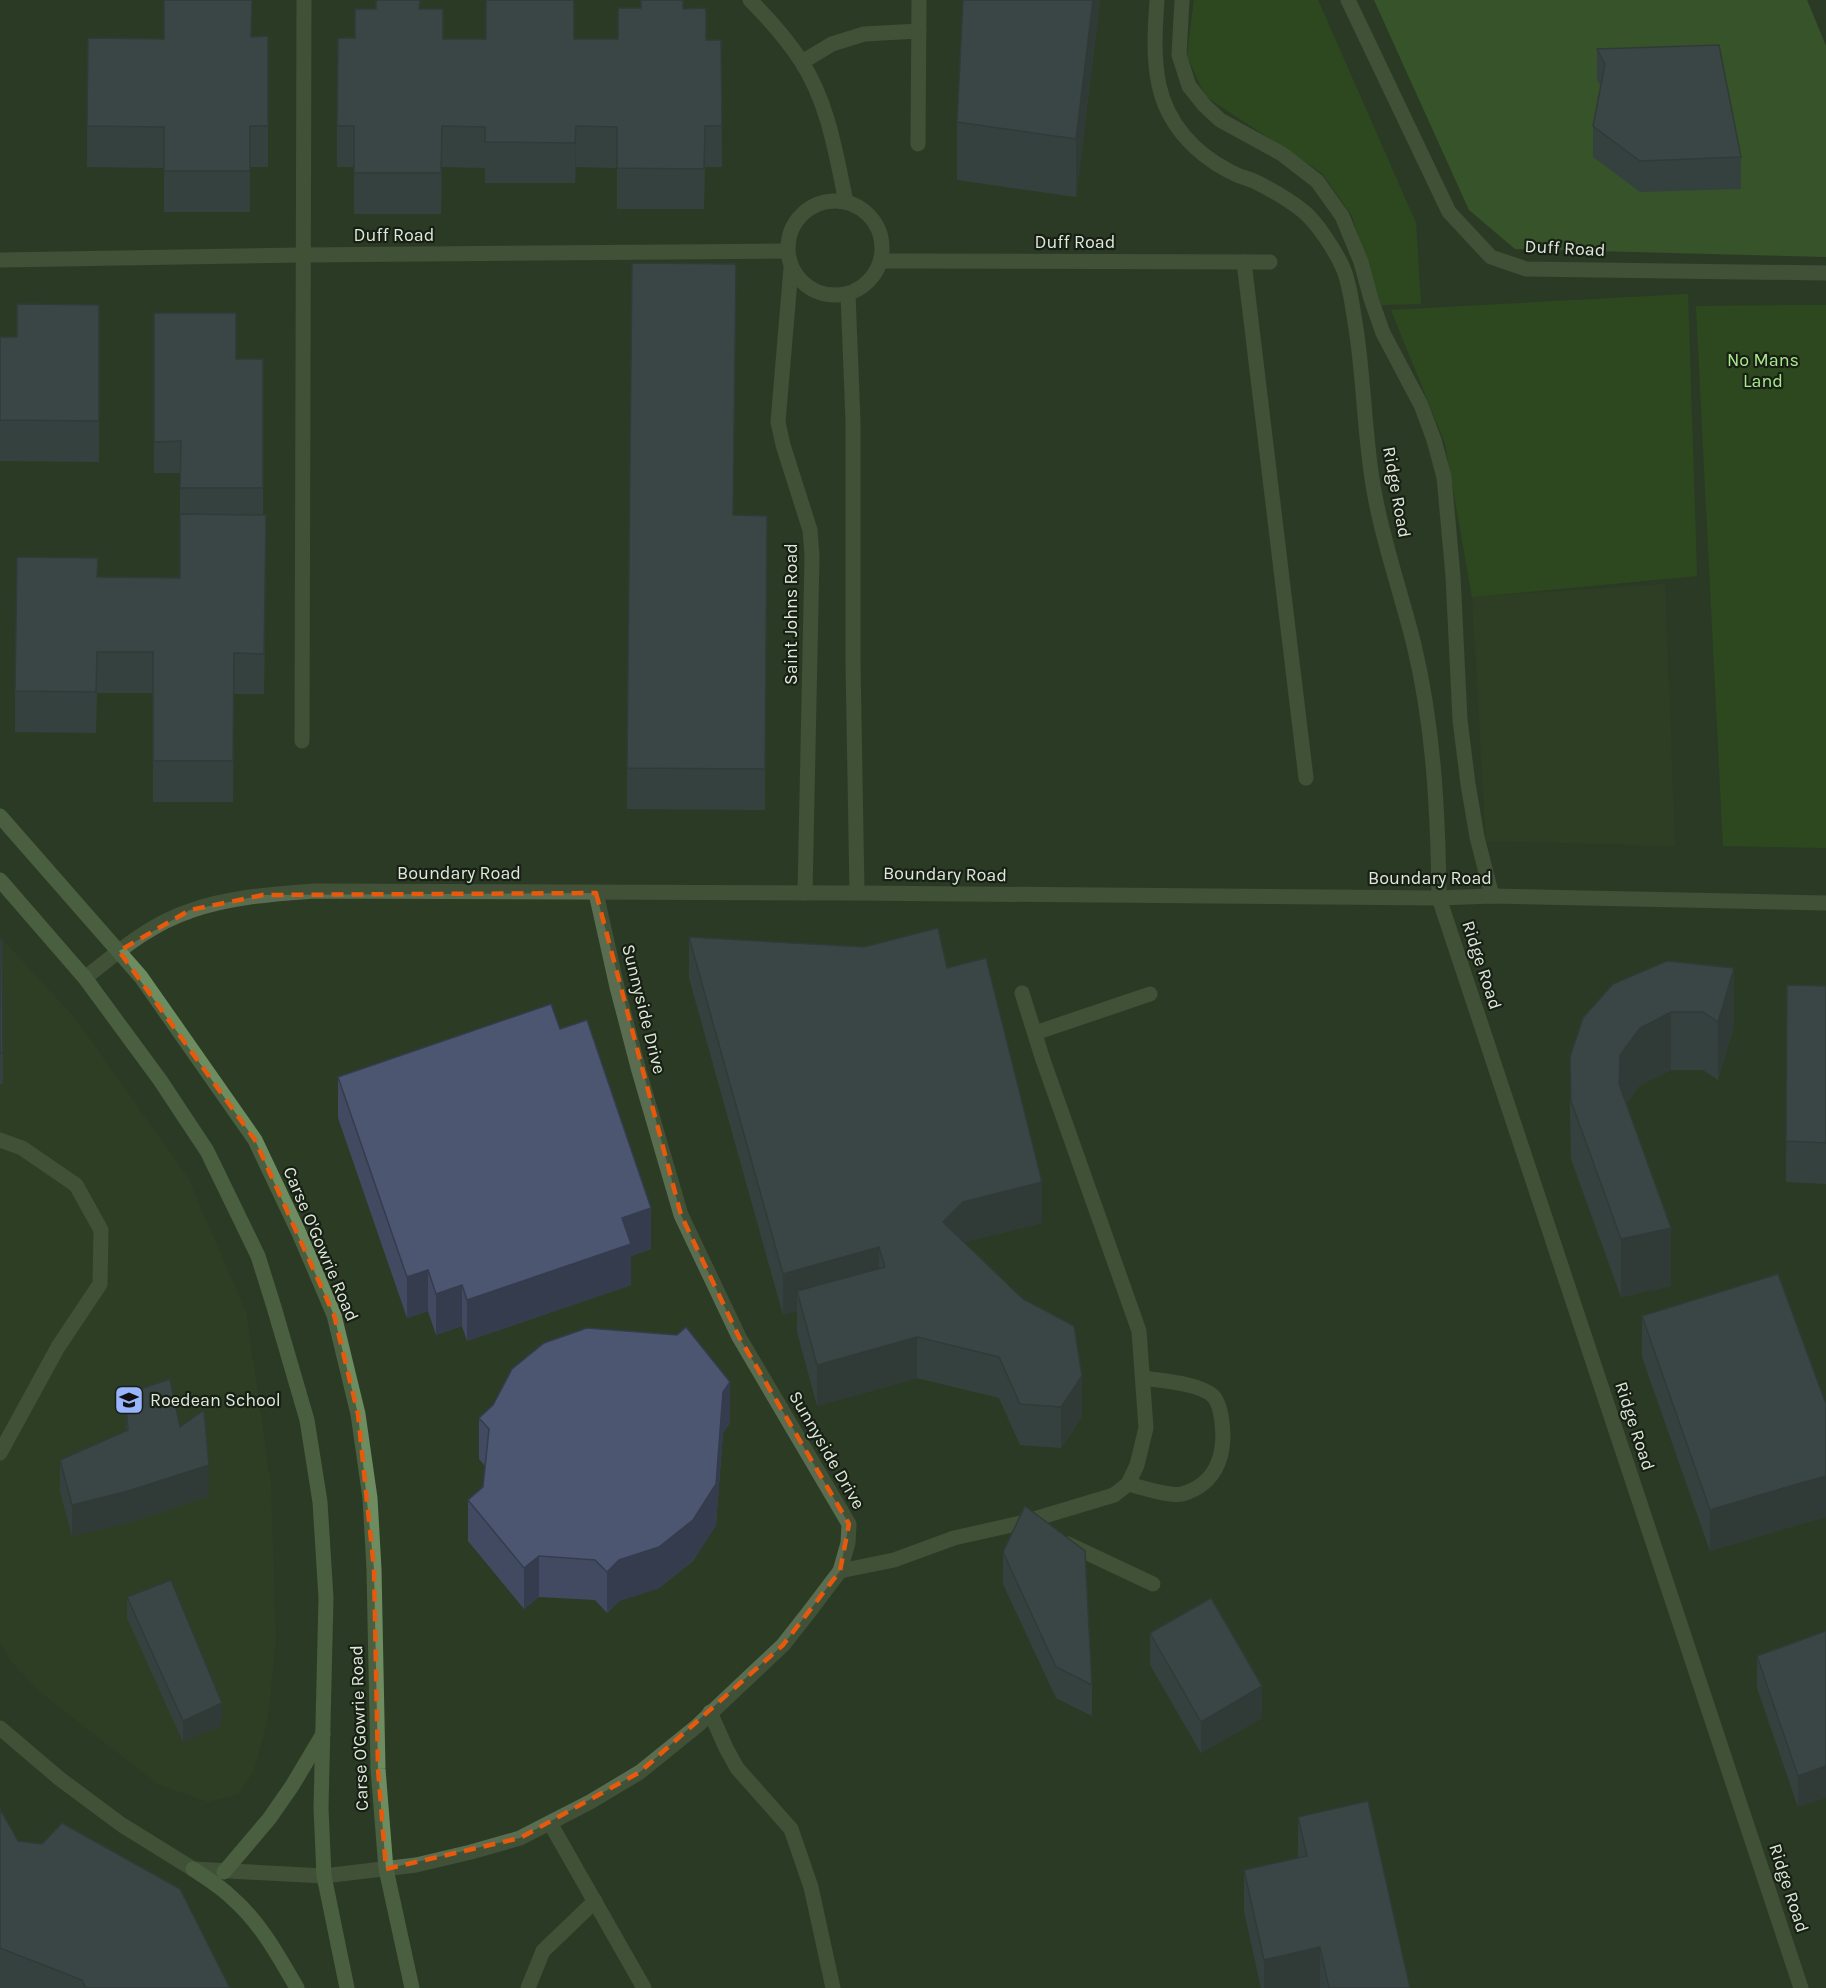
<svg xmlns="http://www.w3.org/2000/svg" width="1826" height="1988" font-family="Karla,sans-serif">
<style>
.built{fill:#304427}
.green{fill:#305a19}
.forest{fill:#45722f}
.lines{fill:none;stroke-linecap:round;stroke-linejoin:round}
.service{stroke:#5a6d51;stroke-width:15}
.minor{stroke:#5a6d51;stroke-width:15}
.secondary{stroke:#6d8c5f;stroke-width:15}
.wall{fill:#414a60}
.shaded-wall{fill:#353c4e}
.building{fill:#4c5670;stroke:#353c4e;stroke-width:1.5}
.marked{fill:none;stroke:#e8590c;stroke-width:4.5;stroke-dasharray:12 8;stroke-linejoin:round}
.labels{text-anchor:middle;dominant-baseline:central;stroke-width:4.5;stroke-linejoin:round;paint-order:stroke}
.street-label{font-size:18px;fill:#dfe9da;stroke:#182015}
.park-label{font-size:18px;fill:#aaea8d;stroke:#182015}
.poi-label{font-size:18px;fill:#dfe9da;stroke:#182015;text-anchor:start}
</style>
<rect width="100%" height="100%" fill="#2b3b24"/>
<g class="built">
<path d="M1665 584 1675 846 1486 841 1472 597Z"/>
<path d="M0 937 74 1017 187 1176 246 1312 271 1487 276 1640 268 1719 254 1770 239 1794 208 1802 158 1784 40 1692 9 1659 0 1642Z"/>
</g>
<g class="green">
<path d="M1194 0H1318L1416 223 1421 304 1381 305 1352 216 1322 173 1205 96 1187 56Z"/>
<path d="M1688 294 1697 576 1472 597 1445 443 1391 310Z"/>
<path d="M1826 305V848L1723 846 1696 306Z"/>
</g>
<path class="forest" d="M1374 0H1807L1826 46V257L1515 249 1469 210Z"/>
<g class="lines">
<g class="service">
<path d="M802 62 832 44 864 34 919 31"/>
<path d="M918 144 919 0"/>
<path d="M1035 1033 1150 994"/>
<path d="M0 1140 22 1148 76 1185 101 1230 100 1284 58 1347 0 1453"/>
<path d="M1128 1484C1141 1487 1171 1497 1182 1494 1217 1484 1226 1454 1222 1422 1221 1414 1219 1402 1213 1396 1200 1383 1161 1381 1143 1378"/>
<path d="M1068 1544 1153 1584"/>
<path d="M840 1571 894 1560 954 1538 1021 1523 1114 1495 1128 1484 1137 1465 1146 1428 1139 1331 1043 1060 1022 993"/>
<path d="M710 1712 726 1748 737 1768 791 1829 811 1887 833 1988"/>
<path d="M550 1823 644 1988"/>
<path d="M528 1988 543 1951 595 1901"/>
</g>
<g class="minor">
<path d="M750 0C769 19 787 39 801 61 828 102 836 154 846 202"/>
<path d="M1157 0C1155 28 1153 57 1159 85 1167 123 1194 153 1229 171 1237 176 1247 178 1256 182 1272 190 1289 200 1303 211 1317 222 1336 252 1343 268 1350 284 1352 305 1355 322 1364 376 1364 431 1373 485 1382 540 1401 592 1414 645 1434 728 1438 814 1439 898L1801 1988"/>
<path d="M1182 0 1179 55 1189 86 1204 105 1220 120 1282 154 1317 181 1342 216 1361 262 1371 299 1383 333 1421 405 1434 440 1444 477 1453 576 1460 720 1468 784 1477 837 1492 896"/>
<path d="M1348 0 1449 212 1491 257 1526 269 1826 273"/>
<circle cx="835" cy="248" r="47"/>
<path d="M0 260 302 255 787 251"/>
<path d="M881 261 1270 262"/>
<path d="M1244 262 1306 778"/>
<path d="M791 268 778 422 783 445 810 530 812 556 805 893"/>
<path d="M848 294 853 421V662L857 893"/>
<path d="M302 741 304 0"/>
<path d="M85 978C118 952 150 924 190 911 228 897 274 894 313 891L857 893 1439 898 1492 896 1826 903"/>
<path d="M0 1728 60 1779 122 1825 193 1869 324 1876 416 1865 471 1852 520 1838 590 1802 640 1772 697 1726 783 1645 809 1612 840 1571 848 1543 849 1524 739 1337 681 1215 639 1071 617 987 596 893"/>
</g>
<g class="secondary">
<path d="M0 816 141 977 255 1140 299 1233 334 1315 358 1414 370 1498 374 1569 378 1769 386 1869 412 1988"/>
<path d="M0 880 85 978 160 1080 207 1151 258 1256 274 1307 307 1420 320 1502 326 1598 321 1808 324 1876 347 1988"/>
<path d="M193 1869C206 1878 220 1886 231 1897 260 1922 278 1955 297 1988"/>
<path d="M224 1872 269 1819 292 1786 323 1734"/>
</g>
</g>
<g class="wall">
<path d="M963 0H1100L1076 197 957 180V122Z"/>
<path d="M420 9 443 39H618L683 9 706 40H721L722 167H705L704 209H617V168L576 167 575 183H485V168L442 167 441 214H354V167H337V126L355 38Z"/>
<path d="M268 36V167H250V212H164V168L87 167V126L164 39Z"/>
<path d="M1597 49 1741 157V189L1640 192 1593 157V126L1601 87 1597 80Z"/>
<path d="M99 305V462L0 461V337H17Z"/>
<path d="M154 313 236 359H263V515L266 556 264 694H234L233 802H153V693H97L96 733 15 732V691L98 577 180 578V473H154Z"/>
<path d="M734 515 767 516 765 810 627 809V768Z"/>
<path d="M689 937 947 968 1042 1223 964 1242 1082 1417 1061 1448 1020 1445 999 1398 917 1378 817 1406 797 1332V1311L783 1315 689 978Z"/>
<path d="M0 940 3 1053V1084H0Z"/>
<path d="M1667 961 1734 1026 1718 1080 1703 1070H1671L1640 1085 1626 1104 1671 1286 1621 1297 1571 1159 1570 1115V1057Z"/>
<path d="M1787 985 1826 986V1184L1786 1182Z"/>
<path d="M560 1029 651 1249 631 1256V1285L467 1341 462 1326 436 1335 428 1311 407 1318 338 1118V1077Z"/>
<path d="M1642 1316 1826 1404V1517L1790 1527 1710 1551 1642 1357Z"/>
<path d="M125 1394 180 1427 209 1496 128 1523 72 1536 60 1491V1460L126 1431Z"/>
<path d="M479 1418 730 1423 723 1433 716 1525 693 1561 659 1588 619 1601 607 1613 595 1600 539 1597 524 1609 468 1541V1500L483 1487 485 1466 479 1459Z"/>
<path d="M1003 1552 1092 1685V1716L1056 1698 1003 1584Z"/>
<path d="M127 1597 222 1725 183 1742 127 1618Z"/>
<path d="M1826 1631 1798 1807 1757 1688V1656Z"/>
<path d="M1150 1633 1262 1718 1201 1753 1150 1665Z"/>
<path d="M0 1809 18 1841 230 1988H0Z"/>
<path d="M1298 1817 1410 1988H1261L1244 1911V1870L1298 1858Z"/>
</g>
<g class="shaded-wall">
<path d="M1093 0H1100L1076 197V139Z"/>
<path d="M442 126V167L441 214V173Z"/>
<path d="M576 126V167L575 183Z"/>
<path d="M1734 968V1026L1718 1080V1022Z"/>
<path d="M1671 1012V1070L1640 1085 1620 1112 1619 1084 1620 1055 1640 1028Z"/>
<path d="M1042 1182V1223L963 1242 943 1222 963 1202Z"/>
<path d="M651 1208V1249L631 1256V1285L467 1341V1300L622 1218Z"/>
<path d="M1671 1228V1286L1621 1297V1239Z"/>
<path d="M879 1247V1288L797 1291V1311L783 1315V1274Z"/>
<path d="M428 1270V1311L407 1318V1277Z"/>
<path d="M462 1285V1326L436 1335V1294Z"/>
<path d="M917 1337V1378L817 1406V1365Z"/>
<path d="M1082 1376V1417L1061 1448V1407Z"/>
<path d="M730 1382V1423L723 1433 716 1525 693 1561 659 1588 619 1601 607 1613V1572L723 1392Z"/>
<path d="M209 1465V1496L128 1523 72 1536V1505Z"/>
<path d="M1826 1476V1517L1790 1527 1710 1551V1510L1790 1486Z"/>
<path d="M539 1556V1597L524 1609V1568Z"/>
<path d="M1262 1686V1718L1201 1753V1722Z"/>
<path d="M222 1703V1725L183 1742V1721Z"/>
<path d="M1826 1766V1798L1798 1807V1776Z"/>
<path d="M1320 1947V1988H1264V1960Z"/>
</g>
<g class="building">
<path d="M164 0H252L251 37 268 36V126H250V171H164V127L87 126 88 38 164 39Z"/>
<path d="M376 0H420L419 9H443V39H486V0H574V39H618V8H641V0H683V9L706 8V40H721L722 126H705L704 169 617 168V127L576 126 575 143 485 142V127L442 126 441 173H354V126H337L338 38H355V9H376Z"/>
<path d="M963 0H1093L1076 139 957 122Z"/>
<path d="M1719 45 1741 157 1640 161 1593 126 1605 64 1597 49Z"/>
<path d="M632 263 736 264 733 515 767 516 765 769 627 768Z"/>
<path d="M17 304 99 305V421L0 420V337H17Z"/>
<path d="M154 313H236V359H263V488H180L181 441 154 442Z"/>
<path d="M180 514 266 515 264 654 234 653 233 761H153V652H97L96 692 15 691 17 557 98 558 97 577 180 578Z"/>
<path d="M938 928 947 968 986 958 1042 1182 963 1202 943 1222 1023 1299 1074 1326 1082 1376 1061 1407 1020 1404 999 1357 917 1337 817 1365 797 1291 885 1267 879 1247 783 1274 689 937 864 947Z"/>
<path d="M0 940H2L3 1053H0Z"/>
<path d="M1667 961 1734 968 1718 1022 1703 1012H1671L1640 1028 1620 1055 1619 1084 1671 1228 1621 1239 1571 1101 1570 1057 1583 1018 1613 984Z"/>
<path d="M1787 985 1826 986V1143L1786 1141Z"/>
<path d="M551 1004 560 1029 587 1020 651 1208 622 1218 631 1244 467 1300 462 1285 436 1294 428 1270 407 1277 338 1077Z"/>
<path d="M1778 1274 1826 1404V1476L1790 1486 1710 1510 1642 1316Z"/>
<path d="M686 1327 730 1382 723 1392 716 1484 693 1520 659 1547 619 1560 607 1572 595 1560 539 1556 524 1568 468 1500 483 1487 489 1429 479 1418 493 1405 512 1369 544 1343 587 1328 677 1335Z"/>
<path d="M170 1379 180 1427 204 1410 209 1465 128 1491 72 1505 60 1460 128 1430 125 1394Z"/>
<path d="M1025 1506 1085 1551 1092 1685 1056 1667 1003 1552Z"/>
<path d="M171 1580 222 1703 183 1721 127 1597Z"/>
<path d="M1211 1598 1262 1686 1201 1722 1150 1633Z"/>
<path d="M1826 1631V1766L1798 1776 1757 1656Z"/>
<path d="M1368 1801 1410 1988H1329L1320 1947 1264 1960 1244 1870 1307 1856 1298 1817Z"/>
<path d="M0 1809 18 1841 42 1844 62 1823 180 1889 230 1988H86L82 1980 0 1948Z"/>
</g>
<path d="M0 0H1826V1988H0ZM596 893 681 1215 739 1337 849 1524 840 1571 783 1645 640 1772 520 1838 386 1869 378 1769 374 1569 358 1414 334 1315 255 1140 119 951 190 910 263 895Z" fill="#2b3b24" fill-opacity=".55" fill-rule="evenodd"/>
<path class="marked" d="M596 893 681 1215 739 1337 849 1524 840 1571 783 1645 640 1772 520 1838 386 1869 378 1769 374 1569 358 1414 334 1315 255 1140 119 951 190 910 263 895Z"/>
<defs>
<g id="school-square" transform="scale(1.5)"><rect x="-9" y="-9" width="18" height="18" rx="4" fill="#98b5fd" stroke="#182015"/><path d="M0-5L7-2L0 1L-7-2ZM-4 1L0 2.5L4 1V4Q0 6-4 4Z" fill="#111"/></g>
</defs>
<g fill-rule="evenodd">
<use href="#school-square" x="129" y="1400"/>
</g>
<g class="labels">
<g class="street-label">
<text x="394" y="235">Duff Road</text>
<text x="1075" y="242">Duff Road</text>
<text transform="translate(1565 248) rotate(3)">Duff Road</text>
<text transform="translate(1397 492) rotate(80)">Ridge Road</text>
<text transform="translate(791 614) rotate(-90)">Saint Johns Road</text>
<text x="459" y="873">Boundary Road</text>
<text transform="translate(945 874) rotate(1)">Boundary Road</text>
<text x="1430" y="878">Boundary Road</text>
<text transform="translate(1482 965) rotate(72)">Ridge Road</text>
<text transform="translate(644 1009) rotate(76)">Sunnyside Drive</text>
<text transform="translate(321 1244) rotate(67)">Carse O'Gowrie Road</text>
<text transform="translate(1635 1426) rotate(72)">Ridge Road</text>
<text transform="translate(827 1450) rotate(60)">Sunnyside Drive</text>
<text transform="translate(359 1728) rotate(-92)">Carse O'Gowrie Road</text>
<text transform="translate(1789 1888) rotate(72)">Ridge Road</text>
</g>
<g class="park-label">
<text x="1763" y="360">No Mans<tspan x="1763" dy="21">Land</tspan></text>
</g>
<g class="poi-label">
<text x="150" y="1400">Roedean School</text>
</g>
</g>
</svg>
